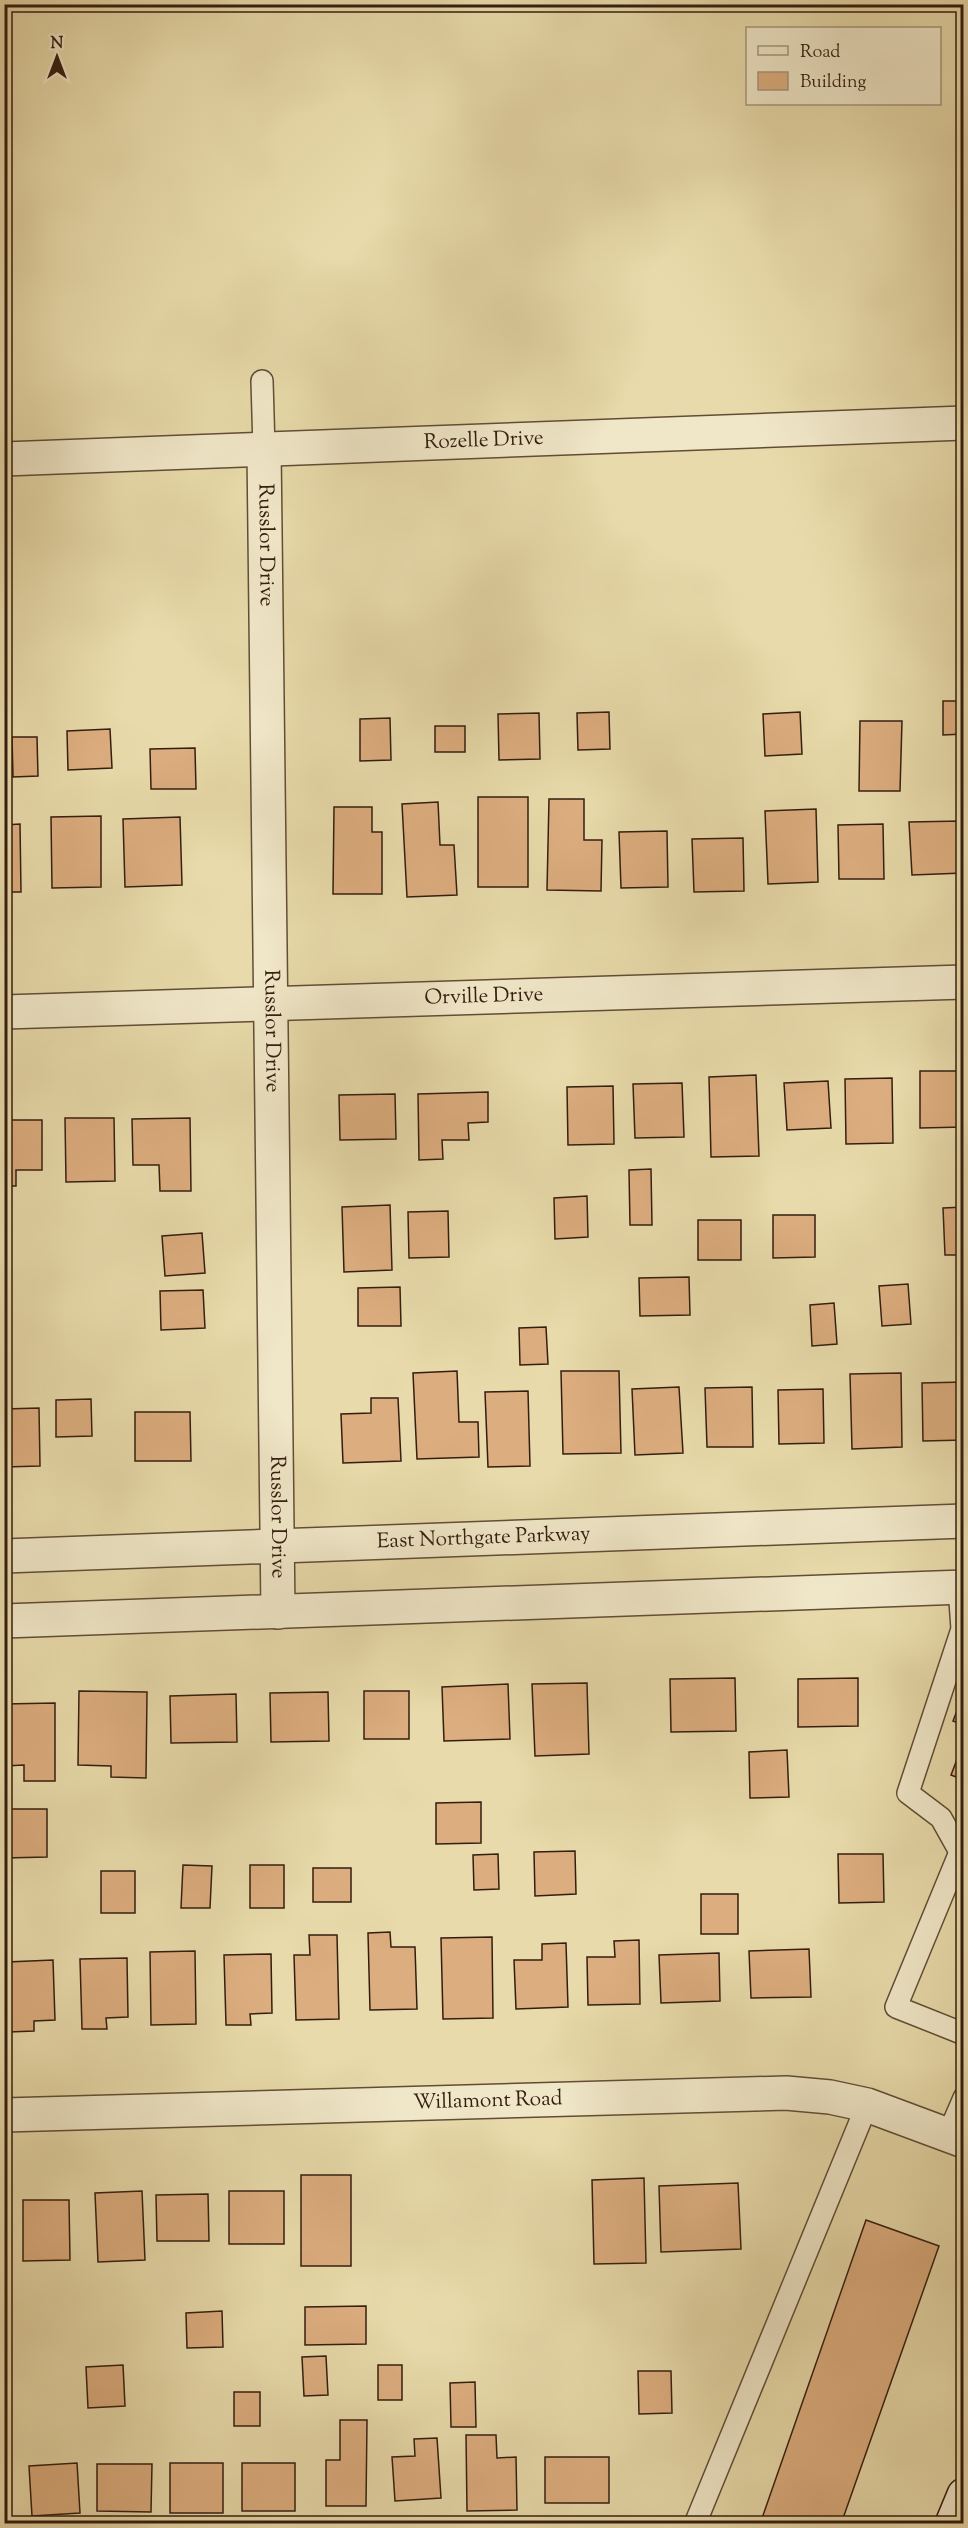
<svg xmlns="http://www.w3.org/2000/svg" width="968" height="2528" font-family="'Sorts Mill Goudy',serif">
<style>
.building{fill:#dcad7e;stroke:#341e10;stroke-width:1.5}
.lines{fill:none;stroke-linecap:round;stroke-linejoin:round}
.service-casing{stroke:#614d36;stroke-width:24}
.minor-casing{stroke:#614d36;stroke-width:36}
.secondary-casing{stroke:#341e10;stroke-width:36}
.service{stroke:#f0e7c8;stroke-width:21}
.minor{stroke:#f0e7c8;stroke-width:33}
.secondary{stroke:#f0e7c8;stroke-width:33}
.labels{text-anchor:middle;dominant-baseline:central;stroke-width:5;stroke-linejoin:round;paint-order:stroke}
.street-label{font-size:21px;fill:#341e10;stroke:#f0e7c8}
</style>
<rect width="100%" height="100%" fill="#e8daaa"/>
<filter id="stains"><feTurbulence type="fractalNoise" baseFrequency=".00333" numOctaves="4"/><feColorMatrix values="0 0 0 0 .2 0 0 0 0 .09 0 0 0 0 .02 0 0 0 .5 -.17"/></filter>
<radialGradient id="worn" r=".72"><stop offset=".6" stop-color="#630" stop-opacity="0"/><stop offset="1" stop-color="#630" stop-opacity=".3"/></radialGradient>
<g class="building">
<path d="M943 701H964V734L943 735Z"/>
<path d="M609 712 610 749 578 750 577 713Z"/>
<path d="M800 712 802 754 765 756 763 714Z"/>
<path d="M539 713 540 759 499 760 498 714Z"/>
<path d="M390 718 391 760 360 761V719Z"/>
<path d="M860 721H902L900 791H859Z"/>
<rect x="435" y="726" width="30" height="26"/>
<path d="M110 729 112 768 68 770 67 731Z"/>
<path d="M12 737H37L38 776 13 777Z"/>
<path d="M195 748 196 789H151L150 749Z"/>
<rect x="478" y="797" width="50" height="90"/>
<path d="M549 799H584V840H602L601 891 547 890Z"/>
<path d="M438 802 440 845H454L457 895 407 897 402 804Z"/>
<path d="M334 807H372V832H382V894H333Z"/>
<path d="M816 809 818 882 768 884 765 811Z"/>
<path d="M101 816V887L52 888 51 817Z"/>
<path d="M180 817 182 885 125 887 123 819Z"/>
<path d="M961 821 963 873 912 875 909 822Z"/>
<path d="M20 824 21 892H4V825Z"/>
<path d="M883 824 884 879H839L838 825Z"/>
<path d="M667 831 668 887 621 888 619 832Z"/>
<path d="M743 838 744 891 694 892 692 839Z"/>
<path d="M920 1071H964V1127L920 1128Z"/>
<path d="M756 1075 759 1156 711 1157 709 1077Z"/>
<path d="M892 1078 893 1143 846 1144 845 1079Z"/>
<path d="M828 1081 831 1128 787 1130 784 1083Z"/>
<path d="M682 1083 684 1137 635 1138 633 1084Z"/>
<path d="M613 1086 614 1144 568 1145 567 1087Z"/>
<path d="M488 1092V1122L468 1123 469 1140H442L443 1159 419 1160 418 1094Z"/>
<path d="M395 1094 396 1139 340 1140 339 1095Z"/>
<path d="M65 1118H114L115 1181 66 1182Z"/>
<path d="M190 1118 191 1191H160L159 1165H133L132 1119Z"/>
<path d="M4 1120H42V1170H16V1186H4Z"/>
<path d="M651 1169 652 1225H630L629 1170Z"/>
<path d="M587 1196 588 1237 555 1239 554 1198Z"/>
<path d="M390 1205 392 1270 344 1272 342 1207Z"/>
<path d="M964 1207V1255H945L943 1208Z"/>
<path d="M448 1211 449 1257 409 1258 408 1212Z"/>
<path d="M773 1215H815V1257L773 1258Z"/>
<rect x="698" y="1220" width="43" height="40"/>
<path d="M202 1233 205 1273 165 1276 162 1236Z"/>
<path d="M689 1277 690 1315 640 1316 639 1278Z"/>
<path d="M908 1284 911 1324 882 1326 879 1286Z"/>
<path d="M400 1287 401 1326H358V1288Z"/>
<path d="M203 1290 205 1328 161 1330 160 1291Z"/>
<path d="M834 1303 837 1344 812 1346 810 1305Z"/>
<path d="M546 1327 548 1364 520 1365 519 1328Z"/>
<path d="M457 1371 459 1422H478L479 1457 417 1459 413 1373Z"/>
<path d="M561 1371H619L621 1453 563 1454Z"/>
<path d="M901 1373 902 1447 852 1449 850 1374Z"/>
<path d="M964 1382V1440L923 1441 922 1383Z"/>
<path d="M679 1387 683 1453 635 1455 632 1389Z"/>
<path d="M752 1387 753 1447H707L705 1388Z"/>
<path d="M823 1389 824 1443 779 1444 778 1390Z"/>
<path d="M528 1391 530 1466 488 1467 485 1392Z"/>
<path d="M371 1398H398L401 1461 343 1463 341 1414 371 1413Z"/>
<path d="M91 1399 92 1436 56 1437V1400Z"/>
<path d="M39 1408 40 1466 4 1467V1409Z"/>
<path d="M135 1412H190L191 1461H135Z"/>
<path d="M735 1678 736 1731 671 1732 670 1679Z"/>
<path d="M858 1678V1726L798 1727V1679Z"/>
<path d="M587 1683 589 1754 535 1756 532 1684Z"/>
<path d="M508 1684 510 1739 444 1741 442 1687Z"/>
<path d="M79 1691 147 1692 146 1778 111 1777V1766L78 1765Z"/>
<rect x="364" y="1691" width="45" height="48"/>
<path d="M328 1692 329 1741 271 1742 270 1693Z"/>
<path d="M964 1692V1725L953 1721Z"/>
<path d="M236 1694 237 1742 171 1743 170 1696Z"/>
<path d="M55 1703V1781H24V1765L5 1766 4 1704Z"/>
<path d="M964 1741V1780L951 1775Z"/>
<path d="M787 1750 789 1797 750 1798 749 1752Z"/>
<path d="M481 1802V1843L436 1844V1803Z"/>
<path d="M4 1809H47V1857L4 1858Z"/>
<path d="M575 1851 576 1894 535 1896 534 1852Z"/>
<path d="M498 1854 499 1889 474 1890 473 1855Z"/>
<path d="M838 1854H883L884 1902 839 1903Z"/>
<path d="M183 1865 212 1866 210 1908H181Z"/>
<rect x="250" y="1865" width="34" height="43"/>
<rect x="313" y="1868" width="38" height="34"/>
<rect x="101" y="1871" width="34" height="42"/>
<rect x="701" y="1894" width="37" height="40"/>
<path d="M390 1932 391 1947H415L417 2009 370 2010 368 1933Z"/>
<path d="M309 1935H337L339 2019 296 2020 294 1955H310Z"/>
<path d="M492 1937 493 2018 443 2019 441 1938Z"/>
<path d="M639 1940 640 2004 588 2005 587 1957H615L614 1941Z"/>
<path d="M566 1943 568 2007 516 2009 514 1960H542V1944Z"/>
<path d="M809 1949 811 1997 751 1998 749 1951Z"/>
<path d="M195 1951 196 2024 151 2025 150 1952Z"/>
<path d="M719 1953 720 2001 661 2003 659 1955Z"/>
<path d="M271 1954 272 2013 250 2014 251 2025H226L224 1955Z"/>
<path d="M127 1958 128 2017 106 2018 107 2029H82L80 1959Z"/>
<path d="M53 1960 55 2020 34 2021V2031L9 2032 7 1962Z"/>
<rect x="301" y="2175" width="50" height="91"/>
<path d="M644 2178 646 2263 594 2264 592 2180Z"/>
<path d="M738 2183 741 2249 661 2252 659 2186Z"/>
<path d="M142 2191 145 2260 98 2262 95 2193Z"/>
<rect x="229" y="2191" width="55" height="53"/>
<path d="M208 2194 209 2241H157L156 2195Z"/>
<path d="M23 2200H69L70 2260 23 2261Z"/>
<path d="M866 2220 939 2246 841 2524H760Z"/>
<path d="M366 2306V2344L305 2345V2307Z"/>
<path d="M222 2311 223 2347 187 2348 186 2313Z"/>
<path d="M326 2356 328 2395 304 2396 302 2357Z"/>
<path d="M123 2365 125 2406 88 2408 86 2367Z"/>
<rect x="378" y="2365" width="24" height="35"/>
<path d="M638 2371H671L672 2413 639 2414Z"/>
<path d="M475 2382 476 2427H451L450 2383Z"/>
<rect x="234" y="2392" width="26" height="34"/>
<path d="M340 2420H367L366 2506H326V2460H340Z"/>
<path d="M466 2435H496L497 2458 516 2457 517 2510 467 2511Z"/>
<path d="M437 2438 441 2498 395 2501 392 2457 415 2456 414 2439Z"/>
<rect x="545" y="2457" width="64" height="46"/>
<path d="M77 2463 80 2513 32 2516 29 2466Z"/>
<rect x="170" y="2463" width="53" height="50"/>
<rect x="242" y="2463" width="53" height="48"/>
<path d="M97 2464H152L151 2512 97 2511Z"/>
</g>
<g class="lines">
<g class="service-casing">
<g id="service">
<path d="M262 381 264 449"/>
<path d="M959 1587 962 1629 908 1793 941 1818 960 1852"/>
<path d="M964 1853 960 1852 896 2007 964 2034"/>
<path d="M948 2135 964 2098"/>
<path d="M695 2524 867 2105"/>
</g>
</g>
<g class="minor-casing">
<g id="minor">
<path id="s1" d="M264 449 278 1612"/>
<path id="s2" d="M4 459 964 423"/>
<path id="s3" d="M4 1012 964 982"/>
<path id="s4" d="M4 1556 964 1521"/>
<path d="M4 1621 964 1587"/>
<path id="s5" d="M4 2115 786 2093 830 2097 867 2105 964 2141"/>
</g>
</g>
<g class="secondary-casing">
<path id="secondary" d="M952 2524 964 2495"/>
</g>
<use href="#service" class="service"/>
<use href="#minor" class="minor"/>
<use href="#secondary" class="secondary"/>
</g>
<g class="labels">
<g class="street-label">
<text stroke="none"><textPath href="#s2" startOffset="480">Rozelle Drive</textPath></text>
<text stroke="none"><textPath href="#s1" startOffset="96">Russlor Drive</textPath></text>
<text stroke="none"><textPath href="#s3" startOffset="480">Orville Drive</textPath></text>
<text stroke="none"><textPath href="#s1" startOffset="582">Russlor Drive</textPath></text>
<text stroke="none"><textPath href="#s1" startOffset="1068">Russlor Drive</textPath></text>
<text stroke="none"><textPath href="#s4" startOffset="480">East Northgate Parkway</textPath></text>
<text stroke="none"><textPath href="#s5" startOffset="484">Willamont Road</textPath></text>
</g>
</g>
<rect width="968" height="2528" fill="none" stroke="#e8daaa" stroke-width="24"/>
<rect x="6" y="6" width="956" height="2516" fill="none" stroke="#341e10" stroke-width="3"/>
<rect x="12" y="12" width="944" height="2504" fill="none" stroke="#341e10" stroke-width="1.5"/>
<rect x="746" y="27" width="195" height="78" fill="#f0e7c8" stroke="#a5977e" stroke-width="1.5"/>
<rect x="758" y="46" width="30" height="9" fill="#f0e7c8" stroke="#a5977e" stroke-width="1.5"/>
<text x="800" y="57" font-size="18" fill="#341e10">Road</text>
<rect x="758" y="72" width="30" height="18" fill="#dcad7e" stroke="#a5977e" stroke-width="1.5"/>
<text x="800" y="87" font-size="18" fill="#341e10">Building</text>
<g transform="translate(57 57)" stroke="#f0e7c8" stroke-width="4.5" paint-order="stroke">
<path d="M0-4.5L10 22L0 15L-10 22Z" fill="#341e10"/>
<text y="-9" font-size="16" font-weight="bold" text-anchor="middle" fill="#341e10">N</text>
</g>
<rect width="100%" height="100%" filter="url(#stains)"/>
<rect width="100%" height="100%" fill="url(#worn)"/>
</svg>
